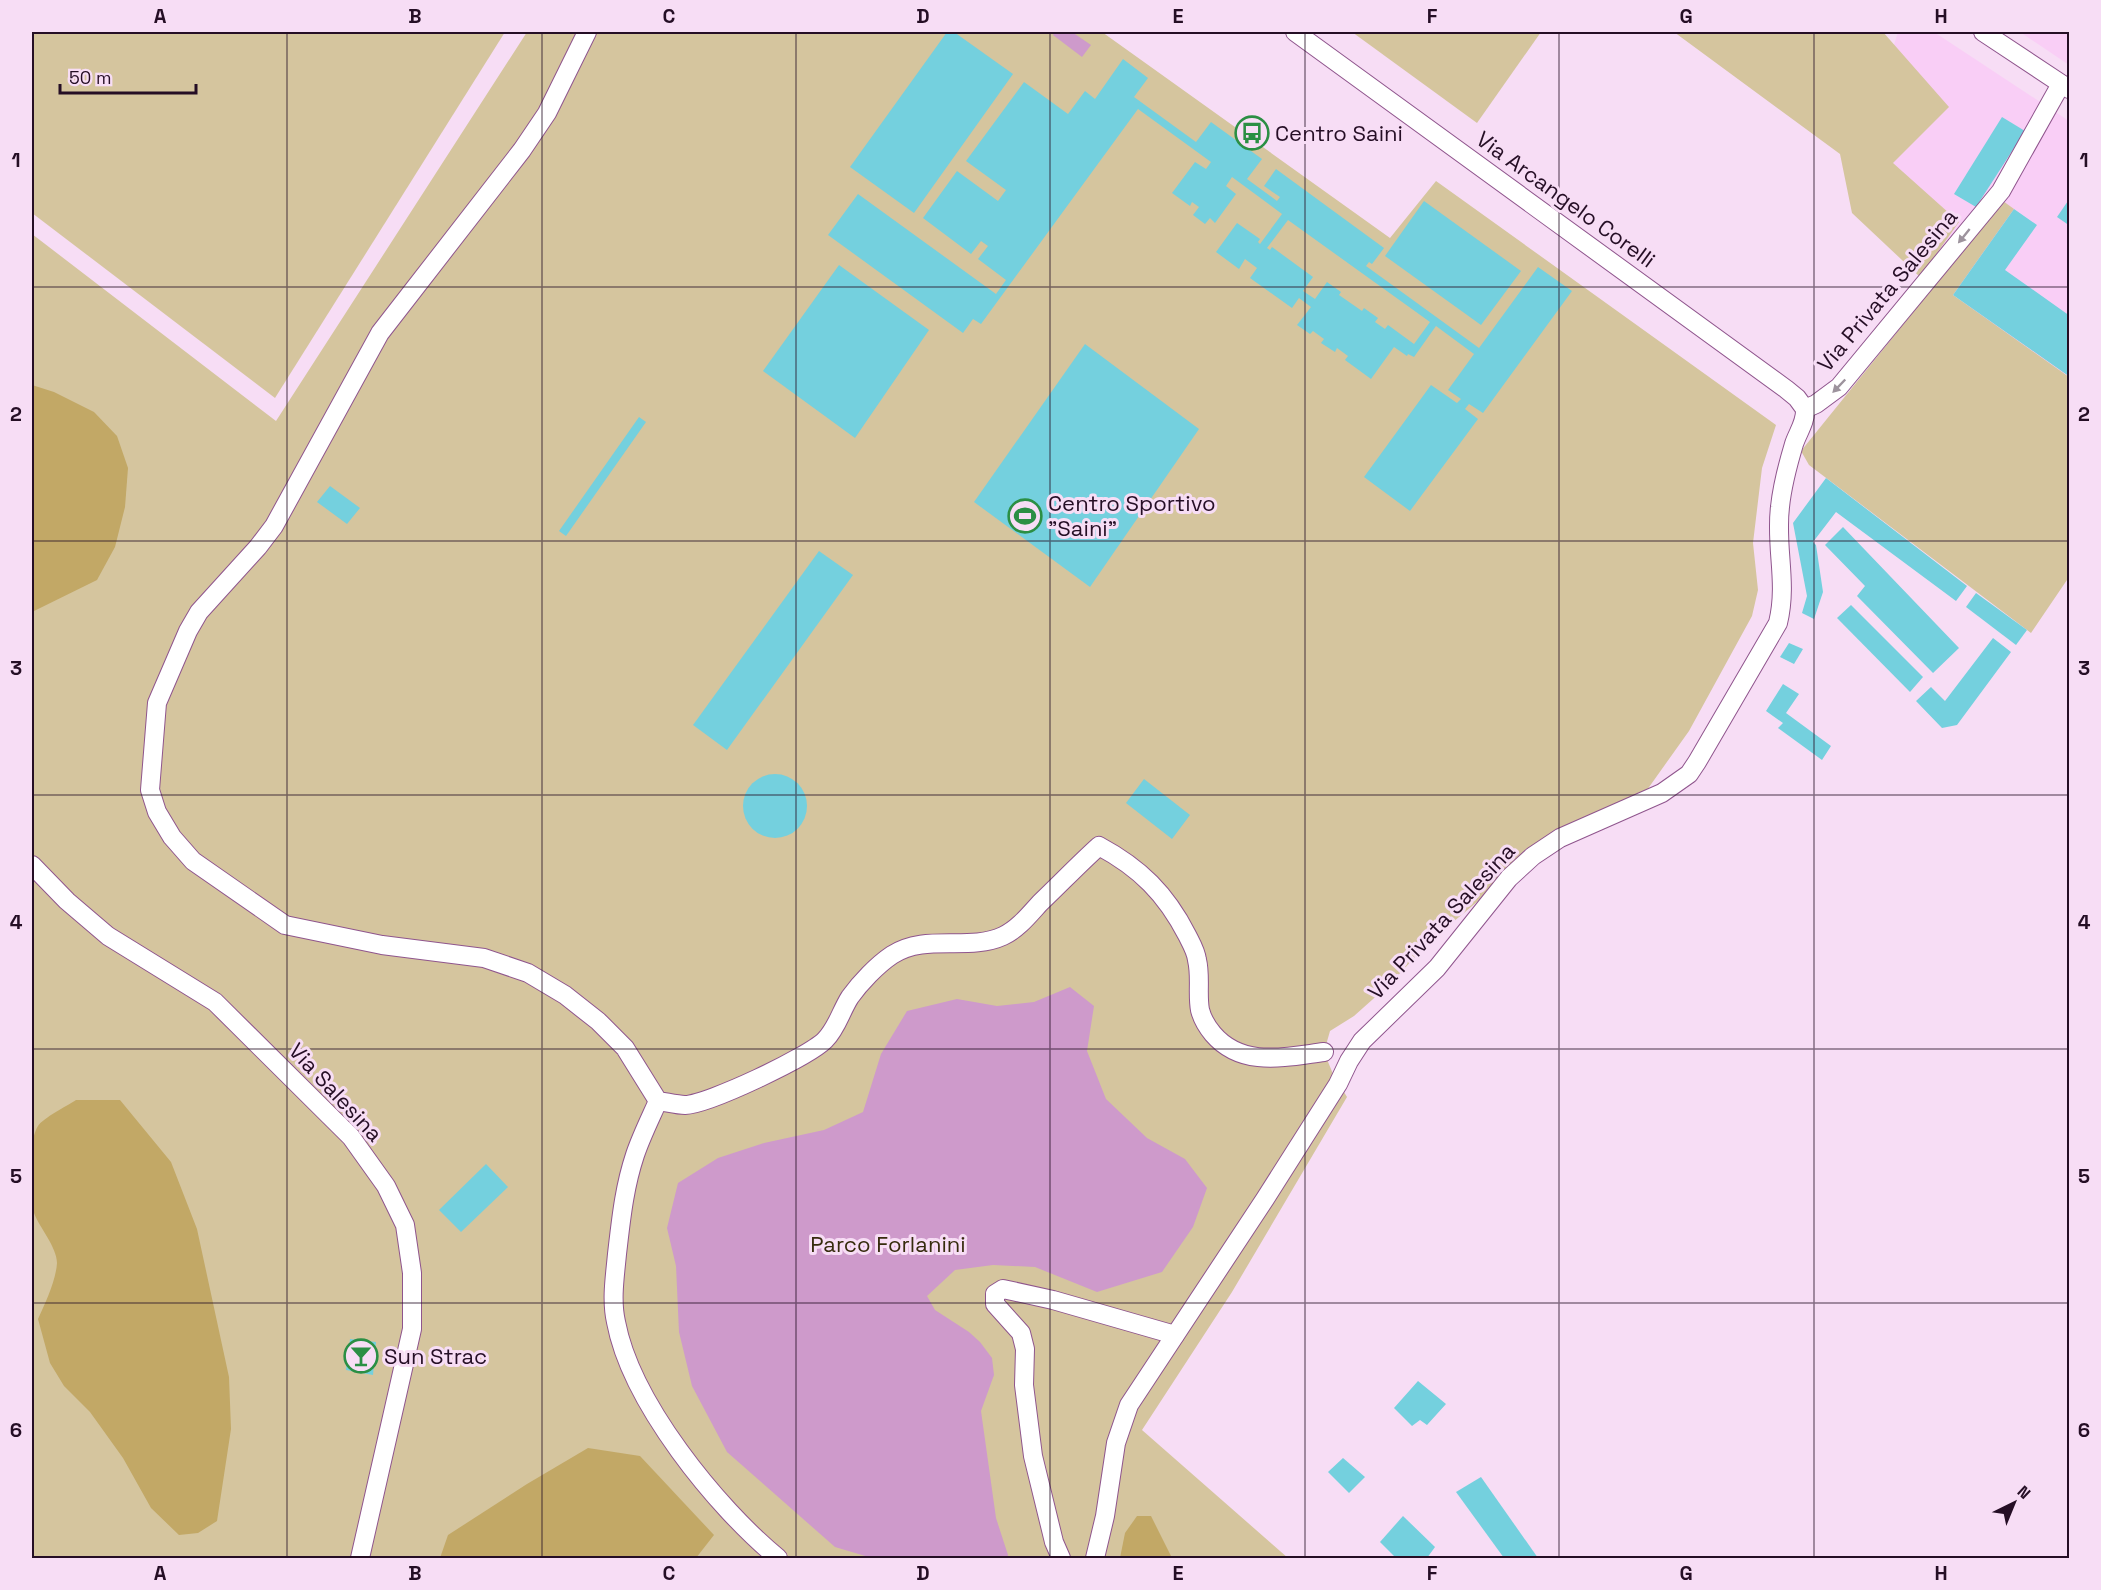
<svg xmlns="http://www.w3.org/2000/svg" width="2101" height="1590" font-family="'Space Grotesk',sans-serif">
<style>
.built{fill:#f9cef6}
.green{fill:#d5c59e}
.forest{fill:#c2a866}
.water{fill:#ce9acb}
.building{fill:#74d0de;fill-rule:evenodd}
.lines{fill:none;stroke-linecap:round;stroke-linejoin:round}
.minor-casing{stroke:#8f558d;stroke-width:20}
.minor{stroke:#fff;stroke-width:18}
.oneway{fill:#9d939d}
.grid{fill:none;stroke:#250e25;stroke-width:1.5;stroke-opacity:0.55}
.labels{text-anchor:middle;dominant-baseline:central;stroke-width:6;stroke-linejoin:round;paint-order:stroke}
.poi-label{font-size:22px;fill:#250e25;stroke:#f7ddf5;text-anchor:start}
.street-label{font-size:22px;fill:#250e25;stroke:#f7ddf5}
.park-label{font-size:22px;fill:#362b0d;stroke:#f7ddf5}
.neatline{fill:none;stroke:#250e25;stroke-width:2}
.grid-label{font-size:20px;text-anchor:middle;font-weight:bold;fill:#250e25}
</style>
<rect width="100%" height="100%" fill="#f7ddf5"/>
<g class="built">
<path d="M1898 32H1934L2069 121V388L1912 260 1858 160Z"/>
<path d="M2020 32H2069V65Z"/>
</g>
<g class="green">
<path d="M32 32H505L275 398 32 213Z"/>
<path d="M527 32H1102L1390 238 1436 181 1776 425 1762 468 1753 543 1758 590 1752 616 1689 731 1637 804 1502 881 1428 943 1391 983 1354 1016 1330 1031 1324 1052 1333 1074 1347 1097 1232 1292 1142 1430 1288 1558H32V234L276 421Z"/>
<path d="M1352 32H1541L1477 123Z"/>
<path d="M1674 32H1883L1949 107 1893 163 1959 222 1920 277 1852 213 1840 154Z"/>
<path d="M2003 201 2014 209 1953 295 2069 377V577L2031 633 1809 465 1801 451Z"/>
</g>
<g class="forest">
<path d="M32 385 54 392 94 412 117 436 128 468 125 507 115 547 97 580 32 612Z"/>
<path d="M76 1100H120L171 1162 197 1229 229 1377 231 1429 217 1521 198 1533 179 1535 151 1508 123 1458 90 1412 64 1386 50 1363 38 1319C45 1304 56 1280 57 1263 57 1247 39 1227 34 1213 28 1196 28 1141 38 1126 43 1118 67 1106 76 1100Z"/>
<path d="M588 1448 640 1456 714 1535 696 1558H440L448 1535 527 1484Z"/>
<path d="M1137 1516H1151L1172 1558H1120L1125 1533Z"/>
</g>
<g class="water">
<path d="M1055 32H1072L1091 45 1082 57 1053 35Z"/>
<path d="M1070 987 1094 1006 1087 1051 1106 1099 1147 1138 1185 1159 1207 1188 1193 1227 1162 1272 1097 1292 1035 1267 993 1265 955 1270 927 1296 935 1310 969 1332 980 1342 992 1358 994 1375 981 1411 996 1518 1008 1555 1007 1558H872L835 1547 727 1452 692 1386 679 1332 676 1266 667 1228 678 1183 718 1158 764 1143 824 1130 863 1112 881 1054 907 1011 957 999 997 1006 1034 1002Z"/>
</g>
<g class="building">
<path d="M947 32H954L1013 74 914 213 850 167Z"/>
<path d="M1123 59 1148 78 1134 97 1196 142 1211 122 1262 159 1247 179 1277 201 1280 197 1264 186 1276 169 1384 248 1372 264 1369 262 1366 266 1479 348 1538 267 1572 291 1483 413 1469 404 1465 409 1478 419 1410 511 1364 477 1431 385 1457 403 1461 399 1448 390 1474 354 1436 326 1414 357 1408 354 1407 356 1394 347 1371 379 1345 360 1348 356 1337 348 1335 352 1321 343 1324 339 1313 331 1310 334 1297 325 1311 307 1299 298 1292 308 1250 278 1257 268 1245 259 1239 269 1216 252 1237 223 1260 239 1258 242 1260 244 1282 214 1232 177 1226 186 1236 194 1215 223 1210 218 1205 224 1193 215 1199 207 1192 202 1190 206 1172 193 1195 162 1206 169 1211 162 1138 109 981 324 973 319 963 333 828 235 858 194 996 294 1006 280 978 259 988 246 981 241 971 254 923 218 957 171 998 201 1006 190 966 161 1024 82 1068 114 1085 91 1095 99ZM1288 220 1430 322 1414 344 1388 325 1385 329 1375 322 1378 318 1364 308 1362 311 1339 295 1341 292 1327 282 1315 299 1303 291 1313 277 1272 247 1270 250 1267 248Z"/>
<path d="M2002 117 2025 131 1976 207 1954 194Z"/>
<path d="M2070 198V226L2057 217Z"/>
<path d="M1424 201 1521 271 1481 325 1385 256Z"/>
<path d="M2014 209 2037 225 2005 270 2070 316V377L1953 295Z"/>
<path d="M839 265 929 330 855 438 763 371Z"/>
<path d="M1085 344 1199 429 1090 587 974 502Z"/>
<path d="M639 417 646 422 566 536 559 531Z"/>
<path d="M1826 478 1967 586 1956 601 1836 512 1813 542 1816 545 1823 592 1814 619 1802 613 1807 596 1793 523Z"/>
<path d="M330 486 360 508 347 524 317 502Z"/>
<path d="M1843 527 1959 648 1933 673 1857 596 1865 586 1825 545Z"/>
<path d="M819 551 853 575 727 750 693 725Z"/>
<path d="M1976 593 2027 630 2016 645 1966 607Z"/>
<path d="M1851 605 1923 677 1910 692 1837 618Z"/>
<path d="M1993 638 2011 652 1957 725 1942 728 1916 701 1931 687 1945 701Z"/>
<path d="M1789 643 1803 649 1794 664 1780 657Z"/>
<path d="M1783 684 1799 694 1786 713 1831 746 1822 760 1778 728 1783 723 1766 711Z"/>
<circle cx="775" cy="806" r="32"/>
<path d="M1144 779 1190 815 1172 839 1126 803Z"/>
<path d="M486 1164 508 1187 461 1232 439 1210Z"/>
<path d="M350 1339 376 1342 373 1375 346 1370Z"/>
<path d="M1418 1381 1446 1404 1427 1425 1420 1420 1412 1426 1394 1408Z"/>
<path d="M1343 1458 1365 1477 1349 1493 1328 1472Z"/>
<path d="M1481 1477 1538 1558H1504L1456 1492Z"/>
<path d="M1403 1516 1435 1547 1427 1558H1396L1380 1542Z"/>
</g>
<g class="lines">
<g class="minor-casing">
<g id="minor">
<path d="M587 32 547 113 522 150 380 333 274 526 258 547 199 612 188 631 157 703 150 790 157 812 172 837 193 861 285 925 382 945 484 958 528 973 565 995 598 1021 625 1048 658 1101C666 1102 677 1105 685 1105 709 1104 808 1057 825 1040 837 1028 841 1011 850 997 860 983 877 965 892 955 926 933 968 952 1003 936 1018 929 1029 915 1040 903 1060 884 1079 864 1099 846 1140 868 1166 894 1187 935 1191 943 1196 951 1197 960 1201 976 1197 994 1200 1010 1202 1018 1208 1028 1213 1034 1242 1068 1285 1057 1324 1052"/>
<path d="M1295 32 1786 389 1797 398 1805 409"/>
<path d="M1983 32 2069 89"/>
<path d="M1805 409 1816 404 1839 387 2001 191 2061 84"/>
<path d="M32 865 67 901 108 936 215 1002 351 1137 386 1186 405 1225 412 1273V1329L360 1558"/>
<path d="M658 1101C650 1119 641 1137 635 1155 624 1188 621 1220 617 1254 615 1276 611 1300 616 1322 631 1402 716 1507 778 1558"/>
<path d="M1061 1558 1054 1542 1033 1456 1024 1385 1025 1349 1021 1333 995 1304V1294L1003 1289 1053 1300 1175 1335"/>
<path d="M1095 1558 1105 1516 1116 1443 1129 1405 1265 1199 1338 1084 1349 1061 1362 1041 1437 968 1509 878 1533 856 1560 838 1662 793 1689 774 1697 762 1778 623C1788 582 1775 547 1780 507 1782 487 1788 464 1794 444 1798 432 1806 422 1805 409"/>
</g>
</g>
<use href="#minor" class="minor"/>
</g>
<defs><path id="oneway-solid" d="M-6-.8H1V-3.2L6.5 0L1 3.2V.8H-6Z" transform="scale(1.5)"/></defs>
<g class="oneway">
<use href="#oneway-solid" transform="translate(1964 236) rotate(129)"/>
<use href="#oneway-solid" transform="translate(1839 386) rotate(134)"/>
</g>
<path class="grid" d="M287 32V1558M542 32V1558M796 32V1558M1050 32V1558M1305 32V1558M1559 32V1558M1814 32V1558M32 287H2070M32 541H2070M32 795H2070M32 1049H2070M32 1303H2070"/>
<defs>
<g id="bus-ring" transform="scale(1.725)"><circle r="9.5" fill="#f7ddf5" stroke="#2b8f44" stroke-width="1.5"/><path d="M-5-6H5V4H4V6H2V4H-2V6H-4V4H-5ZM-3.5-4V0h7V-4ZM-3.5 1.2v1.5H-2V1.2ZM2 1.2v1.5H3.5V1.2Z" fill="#2b8f44"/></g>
<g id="stadium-ring" transform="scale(1.725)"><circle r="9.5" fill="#f7ddf5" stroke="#2b8f44" stroke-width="1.5"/><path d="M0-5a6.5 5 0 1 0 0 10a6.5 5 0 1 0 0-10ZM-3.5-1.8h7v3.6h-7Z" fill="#2b8f44"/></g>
<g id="bar-ring" transform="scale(1.725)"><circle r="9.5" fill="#f7ddf5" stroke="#2b8f44" stroke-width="1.5"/><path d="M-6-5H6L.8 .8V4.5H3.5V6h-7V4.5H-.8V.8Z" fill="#2b8f44"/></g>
</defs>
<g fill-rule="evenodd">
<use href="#bus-ring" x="1252" y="133"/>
<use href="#stadium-ring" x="1025" y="516"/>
<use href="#bar-ring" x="361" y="1356"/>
</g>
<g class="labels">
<g class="poi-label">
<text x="1275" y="133">Centro Saini</text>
<text x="1048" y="503">Centro Sportivo<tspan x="1048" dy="25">"Saini"</tspan></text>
<text x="384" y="1356">Sun Strac</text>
</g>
<g class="street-label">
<text transform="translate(1566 199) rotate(36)">Via Arcangelo Corelli</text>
<text transform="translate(1887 290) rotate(-50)">Via Privata Salesina</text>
<text transform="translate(1441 921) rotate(-47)">Via Privata Salesina</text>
<text transform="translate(336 1092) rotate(47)">Via Salesina</text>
</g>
<g class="park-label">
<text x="888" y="1244">Parco Forlanini</text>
</g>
</g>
<rect width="2101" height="1590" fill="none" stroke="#f7ddf5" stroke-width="66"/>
<g transform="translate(2014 1503) rotate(43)" stroke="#f7ddf5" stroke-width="4.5" paint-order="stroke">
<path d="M0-4.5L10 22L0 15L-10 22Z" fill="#250e25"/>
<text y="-9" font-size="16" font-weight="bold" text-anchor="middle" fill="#250e25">N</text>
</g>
<path d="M60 84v9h136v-9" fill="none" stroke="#250e25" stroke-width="3"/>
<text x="69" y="84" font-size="18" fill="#250e25" stroke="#f7ddf5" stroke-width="4.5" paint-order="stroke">50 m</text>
<rect x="33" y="33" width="2035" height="1524" class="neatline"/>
<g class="grid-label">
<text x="160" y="23">A</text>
<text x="415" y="23">B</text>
<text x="669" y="23">C</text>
<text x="923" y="23">D</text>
<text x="1178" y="23">E</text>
<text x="1432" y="23">F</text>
<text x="1686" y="23">G</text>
<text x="1941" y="23">H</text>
<text x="16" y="167">1</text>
<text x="2084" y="167">1</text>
<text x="16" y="421">2</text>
<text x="2084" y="421">2</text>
<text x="16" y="675">3</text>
<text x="2084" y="675">3</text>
<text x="16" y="929">4</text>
<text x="2084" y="929">4</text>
<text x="16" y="1183">5</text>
<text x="2084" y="1183">5</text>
<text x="16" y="1437">6</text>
<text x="2084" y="1437">6</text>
<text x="160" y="1580">A</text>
<text x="415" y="1580">B</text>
<text x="669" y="1580">C</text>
<text x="923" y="1580">D</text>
<text x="1178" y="1580">E</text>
<text x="1432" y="1580">F</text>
<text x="1686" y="1580">G</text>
<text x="1941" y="1580">H</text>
</g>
</svg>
